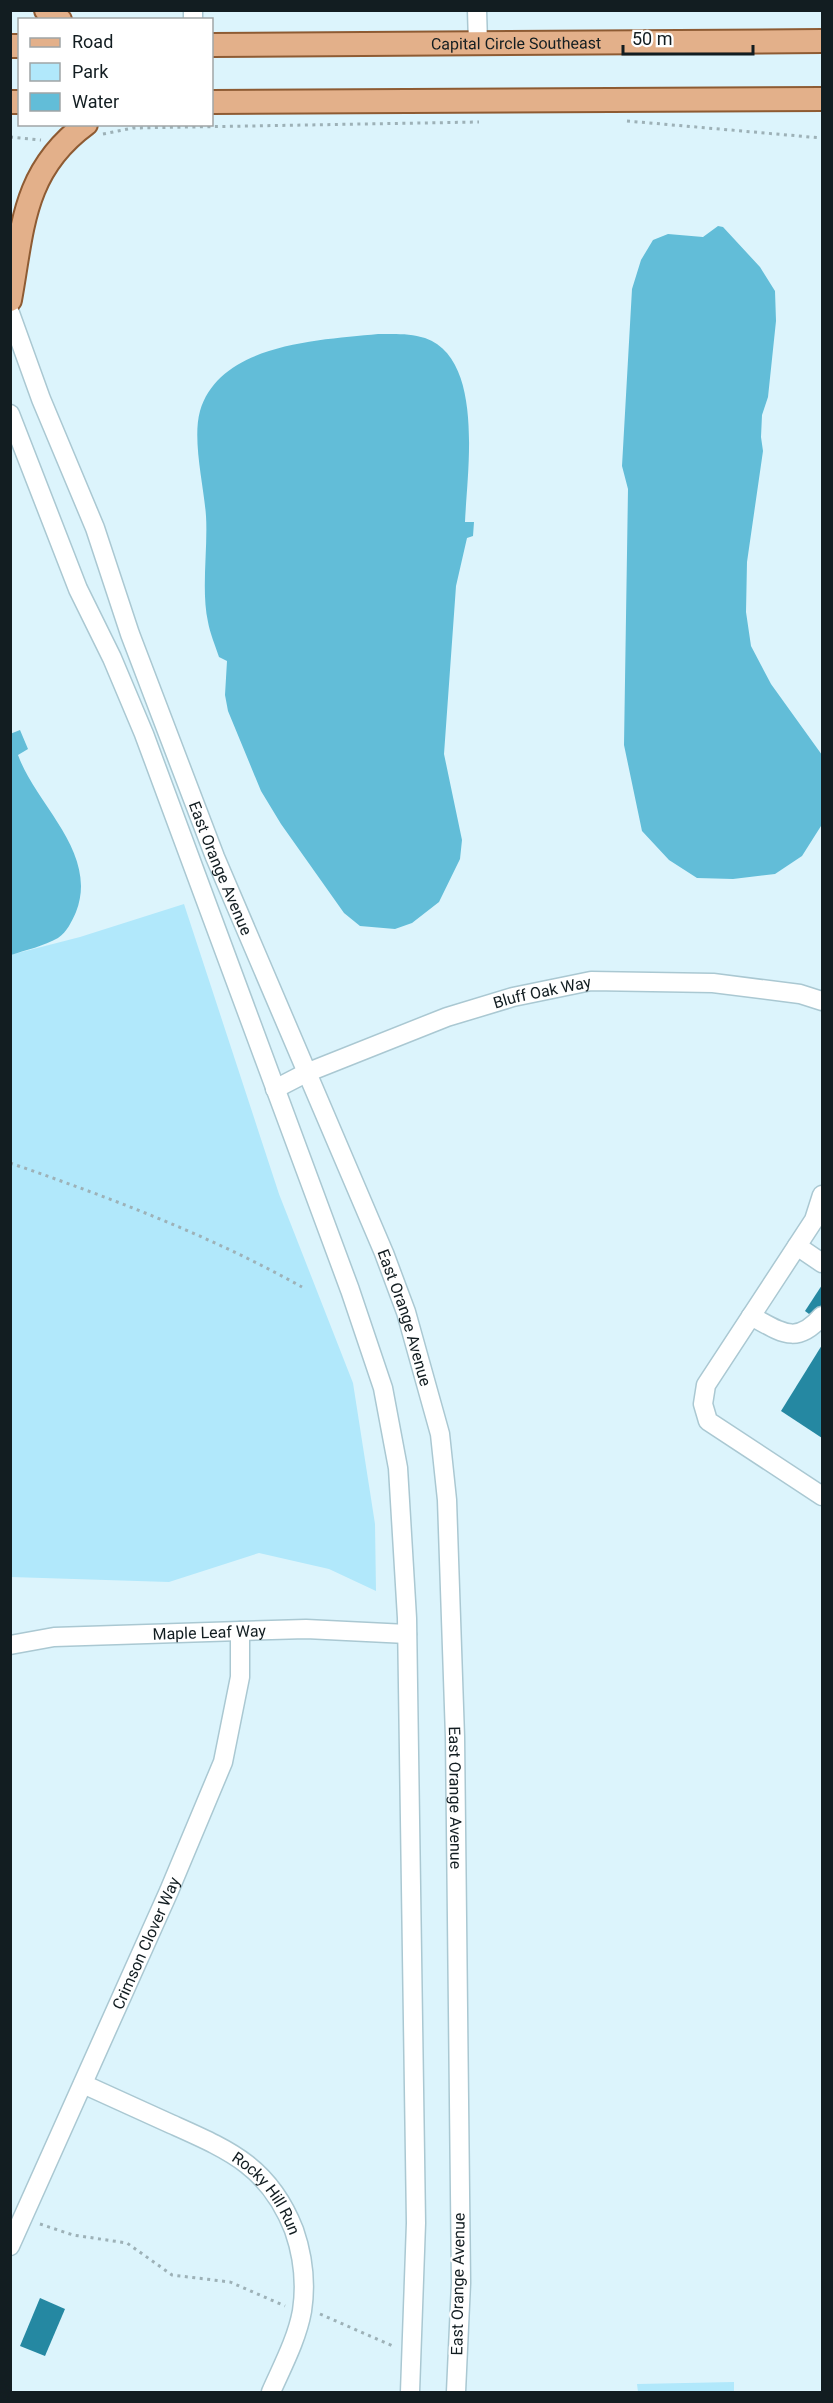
<svg xmlns="http://www.w3.org/2000/svg" width="833" height="2403" font-family="Roboto,sans-serif">
<style>
.green{fill:#b1e8fb}
.water{fill:#62bdd8}
.building{fill:#2588a2}
.lines{fill:none;stroke-linecap:round;stroke-linejoin:round}
.minor-casing{stroke:#aac8d2;stroke-width:21}
.major-casing{stroke:#8e5b33;stroke-width:26}
.path{stroke:#9db1b7;stroke-width:3;stroke-dasharray:3 4.5;stroke-linecap:butt}
.minor{stroke:#fff;stroke-width:18}
.major{stroke:#e3b08a;stroke-width:22}
.labels{text-anchor:middle;dominant-baseline:central;stroke-width:4.5;stroke-linejoin:round;paint-order:stroke}
.street-label{font-size:16px;fill:#121d21;stroke:#fff}
</style>
<rect width="100%" height="100%" fill="#dcf4fc"/>
<g class="green">
<path d="M184 904 279 1194 353 1383 375 1524 376 1591 329 1569 259 1553 169 1582 11 1577 10 955 80 937Z"/>
<path d="M734 2382V2392H638L637 2384Z"/>
</g>
<g class="water">
<path d="M718 226 723 227 760 267 775 291 776 321 768 397 762 415 761 437 763 451 747 562 746 612 751 646 771 684 822 755V819L821 826 802 856 775 874 733 879 697 878 669 860 642 831 624 745 628 489 622 466 632 289 641 260 653 240 668 234 703 237Z"/>
<path d="M378 334C394 334 410 333 425 338 485 359 467 472 465 522H474L473 536 467 538 456 586 444 754 462 840 460 859 439 902 412 923 395 929 360 926 344 913 281 824 261 791 228 711 225 695 227 661 219 657C215 645 210 633 208 622 201 591 208 548 206 516 204 486 192 440 200 411 220 343 320 340 378 334Z"/>
<path d="M20 730 28 749 18 755C36 805 99 853 76 912 72 921 67 932 58 938 44 946 26 950 11 955L10 734Z"/>
</g>
<g class="building">
<path d="M822 1285V1305L809 1314 805 1311Z"/>
<path d="M822 1345V1438L781 1411Z"/>
<path d="M40 2298 65 2309 45 2356 20 2346Z"/>
</g>
<g class="lines">
<g class="minor-casing">
<g id="minor">
<path d="M193 10V20"/>
<path d="M477 10 478 43"/>
<path id="s1" d="M10 313 41 399 95 528 130 634 215 857 384 1253 406 1312 440 1434 447 1500 455 1737 461 2283 456 2392"/>
<path d="M10 414 78 589 112 658 144 734 350 1290 383 1388 398 1468 407 1618 416 2223 410 2392"/>
<path id="s2" d="M275 1089 306 1073 447 1017 513 997 591 981 713 983 800 994 822 1001"/>
<path d="M822 1195 814 1220 706 1385 703 1404 708 1421 822 1496"/>
<path d="M797 1246 822 1263"/>
<path d="M751 1316C781 1332 796 1346 822 1316"/>
<path id="s3" d="M10 1645 54 1637 240 1631 306 1629 407 1634"/>
<path id="s4" d="M83 2084C112 2097 142 2111 171 2124 229 2150 269 2166 294 2230 303 2256 306 2285 302 2311 297 2339 282 2367 271 2392"/>
<path id="s5" d="M10 2246 169 1891 223 1762 240 1677V1631"/>
</g>
</g>
<g class="major-casing">
<g id="major">
<path d="M46 10 60 20"/>
<path id="s6" d="M212 45 822 41"/>
<path d="M10 46H20"/>
<path d="M10 102H20"/>
<path d="M212 102 822 99"/>
<path d="M10 300C23 229 22 171 86 124"/>
</g>
</g>
<g class="path">
<path d="M627 121 822 138"/>
<path d="M103 134 133 128 479 122"/>
<path d="M10 137 41 140"/>
<path d="M10 1163C111 1198 209 1235 302 1287"/>
<path d="M40 2224 73 2235 127 2243 172 2275 230 2282 285 2306"/>
<path d="M320 2314 393 2346"/>
</g>
<use href="#minor" class="minor"/>
<use href="#major" class="major"/>
</g>
<g class="labels">
<g class="street-label">
<text stroke="none"><textPath href="#s6" startOffset="304">Capital Circle Southeast</textPath></text>
<text stroke="none"><textPath href="#s1" startOffset="594">East Orange Avenue</textPath></text>
<text stroke="none"><textPath href="#s2" startOffset="285">Bluff Oak Way</textPath></text>
<text stroke="none"><textPath href="#s1" startOffset="1080">East Orange Avenue</textPath></text>
<text stroke="none"><textPath href="#s3" startOffset="200">Maple Leaf Way</textPath></text>
<text stroke="none"><textPath href="#s1" startOffset="1566">East Orange Avenue</textPath></text>
<text stroke="none"><textPath href="#s5" startOffset="332">Crimson Clover Way</textPath></text>
<text stroke="none"><textPath href="#s4" startOffset="218">Rocky Hill Run</textPath></text>
<text transform="translate(458 2284) rotate(-89)">East Orange Avenue</text>
</g>
</g>
<rect width="833" height="2403" fill="none" stroke="#121d21" stroke-width="24"/>
<rect x="18" y="18" width="195" height="108" fill="#ffffff" stroke="#a0a5a6" stroke-width="1.5"/>
<rect x="30" y="38" width="30" height="9" fill="#e3b08a" stroke="#a0a5a6" stroke-width="1.5"/>
<text x="72" y="48" font-size="18" fill="#121d21">Road</text>
<rect x="30" y="63" width="30" height="18" fill="#b1e8fb" stroke="#a0a5a6" stroke-width="1.5"/>
<text x="72" y="78" font-size="18" fill="#121d21">Park</text>
<rect x="30" y="93" width="30" height="18" fill="#62bdd8" stroke="#a0a5a6" stroke-width="1.5"/>
<text x="72" y="108" font-size="18" fill="#121d21">Water</text>
<path d="M623 45v9h130v-9" fill="none" stroke="#121d21" stroke-width="3"/>
<text x="632" y="45" font-size="18" fill="#121d21" stroke="#ffffff" stroke-width="4.5" paint-order="stroke">50 m</text>
</svg>
